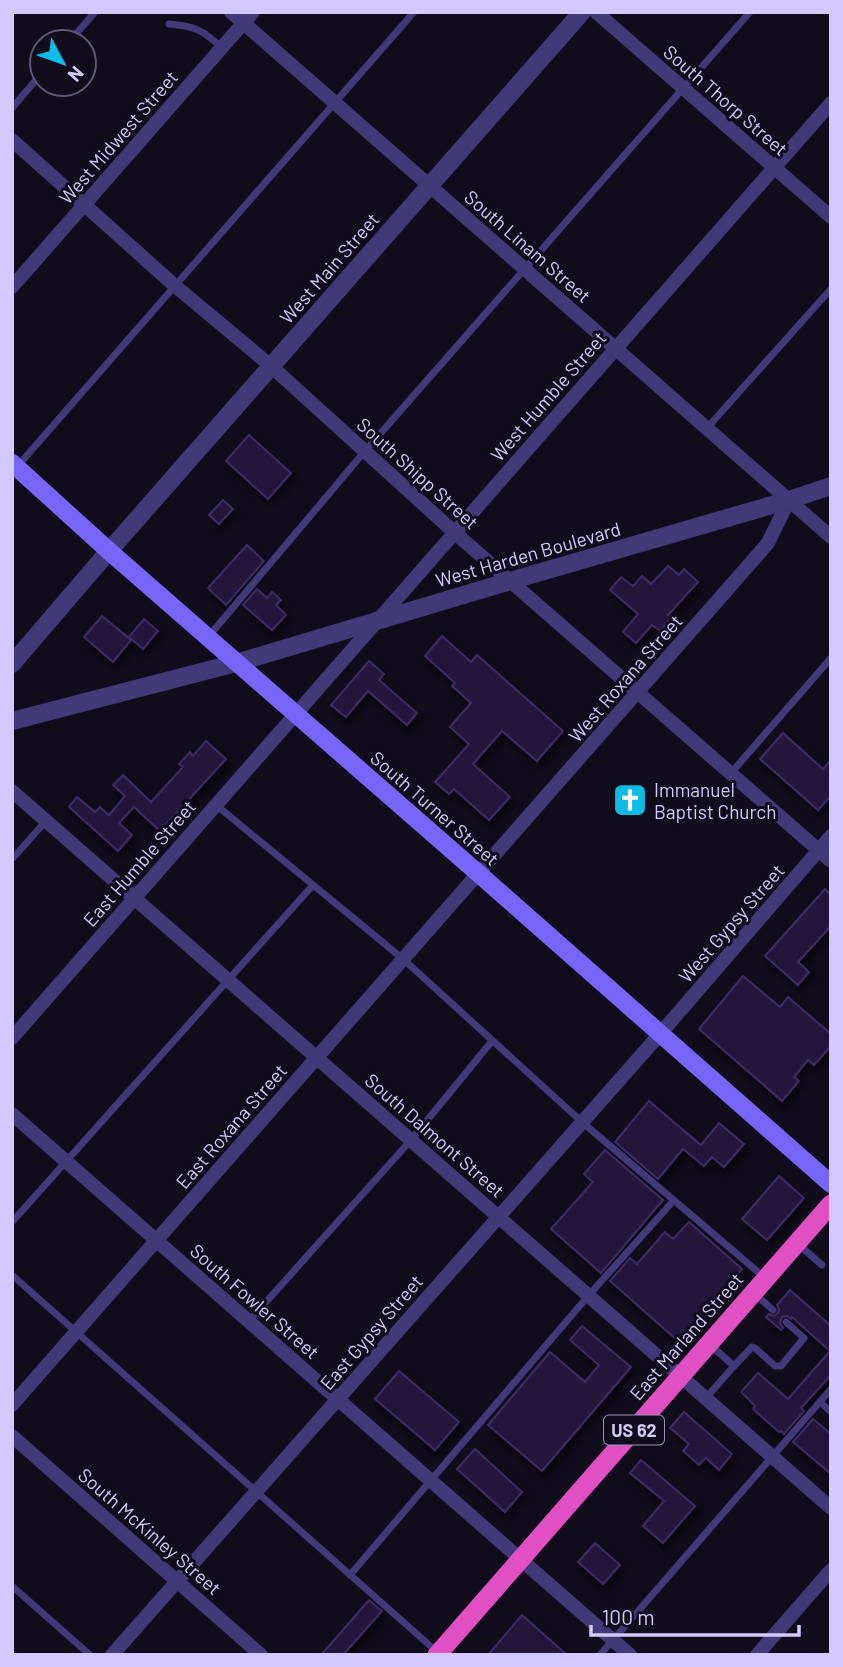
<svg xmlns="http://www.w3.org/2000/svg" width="843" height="1667" font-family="Barlow,sans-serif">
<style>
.building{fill:#23193b;stroke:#3d2c66;stroke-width:2;filter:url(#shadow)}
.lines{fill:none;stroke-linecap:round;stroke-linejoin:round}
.service{stroke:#413978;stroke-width:7}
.minor{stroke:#413978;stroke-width:14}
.tertiary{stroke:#413978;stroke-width:18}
.secondary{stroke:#7665f7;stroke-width:18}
.trunk{stroke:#e050c2;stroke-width:19}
.labels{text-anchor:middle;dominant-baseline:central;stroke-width:6;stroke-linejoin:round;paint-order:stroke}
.shield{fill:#100c1b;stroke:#9990b8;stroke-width:2}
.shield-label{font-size:18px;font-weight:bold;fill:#d4c9fc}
.street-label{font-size:19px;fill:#d4c9fc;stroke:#100c1b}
.poi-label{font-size:19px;fill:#d4c9fc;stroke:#100c1b;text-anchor:start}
</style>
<defs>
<filter id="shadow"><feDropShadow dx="3" dy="5" stdDeviation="3.5" flood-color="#0009"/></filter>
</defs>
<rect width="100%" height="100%" fill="#100c1b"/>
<g class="building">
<path d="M249 435 291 473 268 499 226 461Z"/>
<path d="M223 500 233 509 219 524 209 515Z"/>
<path d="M247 545 264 561 226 605 208 588Z"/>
<path d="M668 566 679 575 684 569 698 582 668 615 671 618 660 631 652 625 636 643 623 632 638 614 610 590 621 577 633 586 642 576 651 584Z"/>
<path d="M257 589 267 598 272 592 281 600 276 605 286 615 272 630 243 605Z"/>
<path d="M102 616 131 640 113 662 84 637Z"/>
<path d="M144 619 158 631 143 649 129 637Z"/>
<path d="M442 636 471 662 477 655 563 731 537 761 502 731 473 764 510 797 489 820 454 789 449 794 435 782 469 744 450 727 471 703 452 686 455 683 425 656Z"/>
<path d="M369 661 384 674 379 680 417 713 407 725 368 691 346 717 331 705Z"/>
<path d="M783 733 823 769 831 760V796L818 810 760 759Z"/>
<path d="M206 741 226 759 160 831 134 807 119 823 132 835 118 851 69 807 77 797 95 812 100 807 109 815 125 796 113 785 123 775 151 802 183 767 179 764 190 752 193 756Z"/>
<path d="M825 889 831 895V926L798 962 809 972 798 985 765 956Z"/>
<path d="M743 976 780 1007 788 997 831 1034V1046L814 1065 808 1060 794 1077 799 1081 782 1101 699 1029Z"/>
<path d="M649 1101 701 1145 719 1123 744 1144 724 1167 712 1157 704 1166 683 1149 658 1179 615 1142Z"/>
<path d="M605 1150 663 1200 601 1273 551 1229 593 1182 584 1174Z"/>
<path d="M779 1176 804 1198 767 1240 742 1219Z"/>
<path d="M689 1222 742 1269 678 1341 610 1281 630 1258 637 1264 665 1232 673 1239Z"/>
<path d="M790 1290 831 1326V1375L801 1408 804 1411 784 1434 781 1431 779 1432 753 1409 755 1406 741 1392 758 1373 788 1399 830 1351 792 1317 791 1319 787 1316 782 1317 780 1323 783 1328 781 1330 766 1317 769 1314 774 1316 778 1313 779 1309 777 1305Z"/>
<path d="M582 1326 631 1367 542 1471 488 1425 550 1352 585 1382 599 1365 570 1340Z"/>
<path d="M399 1371 459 1422 435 1450 375 1399Z"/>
<path d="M684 1412 732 1454 719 1470 706 1458 699 1465 683 1451 689 1444 670 1428Z"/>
<path d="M813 1419 831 1434V1474L793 1442Z"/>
<path d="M475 1449 522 1492 505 1512 457 1469Z"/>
<path d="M641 1460 695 1506 663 1543 643 1526 664 1501 630 1473Z"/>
<path d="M595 1543 620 1565 603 1584 578 1562Z"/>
<path d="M369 1600 382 1611 343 1655H321Z"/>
<path d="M522 1615 567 1655H488Z"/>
</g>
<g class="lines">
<g class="service">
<path d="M169 24C194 26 203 30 221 47"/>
<path d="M69 42 95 12"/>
<path d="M12 108 42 73"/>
<path d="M707 428 831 289"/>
<path d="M16 468 414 12"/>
<path d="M209 636 365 451 750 12"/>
<path d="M731 773 831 658"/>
<path d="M216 805 403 959 582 1122 764 1277"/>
<path d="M12 859 46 821"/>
<path d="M12 1222 313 885"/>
<path d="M799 1245 822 1265"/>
<path d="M12 1275 436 1651"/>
<path d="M755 1294 773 1310"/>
<path d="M249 1321 411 1140 492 1041"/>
<path d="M734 1366 752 1347 755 1348 775 1366H781L804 1338 786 1322"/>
<path d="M706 1398 734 1366 709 1344"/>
<path d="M820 1402 831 1412"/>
<path d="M350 1575 589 1295 674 1200"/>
<path d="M12 1586 90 1655"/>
<path d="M600 1655 831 1389"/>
</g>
<g class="minor">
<path d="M231 12 831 537"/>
<path d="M596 12 831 217"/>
<path d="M12 140 174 285 271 366 454 532 831 861"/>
<path d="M12 287 253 12"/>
<path d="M12 791 831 1508"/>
<path d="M12 1038 831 103"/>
<path d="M12 1114 630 1655"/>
<path d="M12 1405 768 543 789 500"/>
<path d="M12 1436 261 1655"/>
<path d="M112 1655 660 1034 831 836"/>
<path d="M757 1655 831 1570"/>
</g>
<g class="tertiary">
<path d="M12 664 109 551 582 12"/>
<path d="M12 721 236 663 510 581 789 500 831 486"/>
</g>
<path class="secondary" d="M12 463 109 551 479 874 831 1184"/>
<path class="trunk" d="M437 1655 831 1204"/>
</g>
<defs>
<g id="church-square" transform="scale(1.75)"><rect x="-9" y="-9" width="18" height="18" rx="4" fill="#0cbce5" stroke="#100c1b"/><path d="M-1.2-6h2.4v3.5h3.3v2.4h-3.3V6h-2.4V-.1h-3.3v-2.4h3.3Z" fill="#fff"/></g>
</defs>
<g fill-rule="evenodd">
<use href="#church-square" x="630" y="800"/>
</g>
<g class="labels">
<rect class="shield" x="604" y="1415.5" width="60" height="29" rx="5"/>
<g class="shield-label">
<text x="634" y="1430">US 62</text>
</g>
<g class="street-label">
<text transform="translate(726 100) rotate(41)">South Thorp Street</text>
<text transform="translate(118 137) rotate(-49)">West Midwest Street</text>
<text transform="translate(528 246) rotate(41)">South Linam Street</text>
<text transform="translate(329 268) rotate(-49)">West Main Street</text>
<text transform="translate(548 396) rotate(-49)">West Humble Street</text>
<text transform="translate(418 473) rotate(42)">South Shipp Street</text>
<text transform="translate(528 554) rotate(-16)">West Harden Boulevard</text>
<text transform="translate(625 678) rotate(-49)">West Roxana Street</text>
<text transform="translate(435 808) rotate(41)">South Turner Street</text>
<text transform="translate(139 863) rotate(-49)">East Humble Street</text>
<text transform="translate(731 923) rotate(-49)">West Gypsy Street</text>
<text transform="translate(231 1126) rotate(-49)">East Roxana Street</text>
<text transform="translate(435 1135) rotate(41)">South Dalmont Street</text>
<text transform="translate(255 1301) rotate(41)">South Fowler Street</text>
<text transform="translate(371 1332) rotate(-49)">East Gypsy Street</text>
<text transform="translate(686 1336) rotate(-49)">East Marland Street</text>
<text transform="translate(150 1531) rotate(41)">South McKinley Street</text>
</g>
<g class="poi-label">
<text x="654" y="789">Immanuel<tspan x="654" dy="22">Baptist Church</tspan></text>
</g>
</g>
<rect width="843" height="1667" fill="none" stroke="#d4c9fc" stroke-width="28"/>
<g transform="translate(63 63) rotate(131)"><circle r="33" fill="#100c1b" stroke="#5e5875" stroke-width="2"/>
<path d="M0-5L12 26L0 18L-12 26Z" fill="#0cbce5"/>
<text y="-10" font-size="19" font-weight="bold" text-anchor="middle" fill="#d4c9fc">N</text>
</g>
<path d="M591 1625v10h208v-10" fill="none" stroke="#d4c9fc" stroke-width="3.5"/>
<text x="602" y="1625" font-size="21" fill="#d4c9fc" stroke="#100c1b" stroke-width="5" paint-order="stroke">100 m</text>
</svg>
